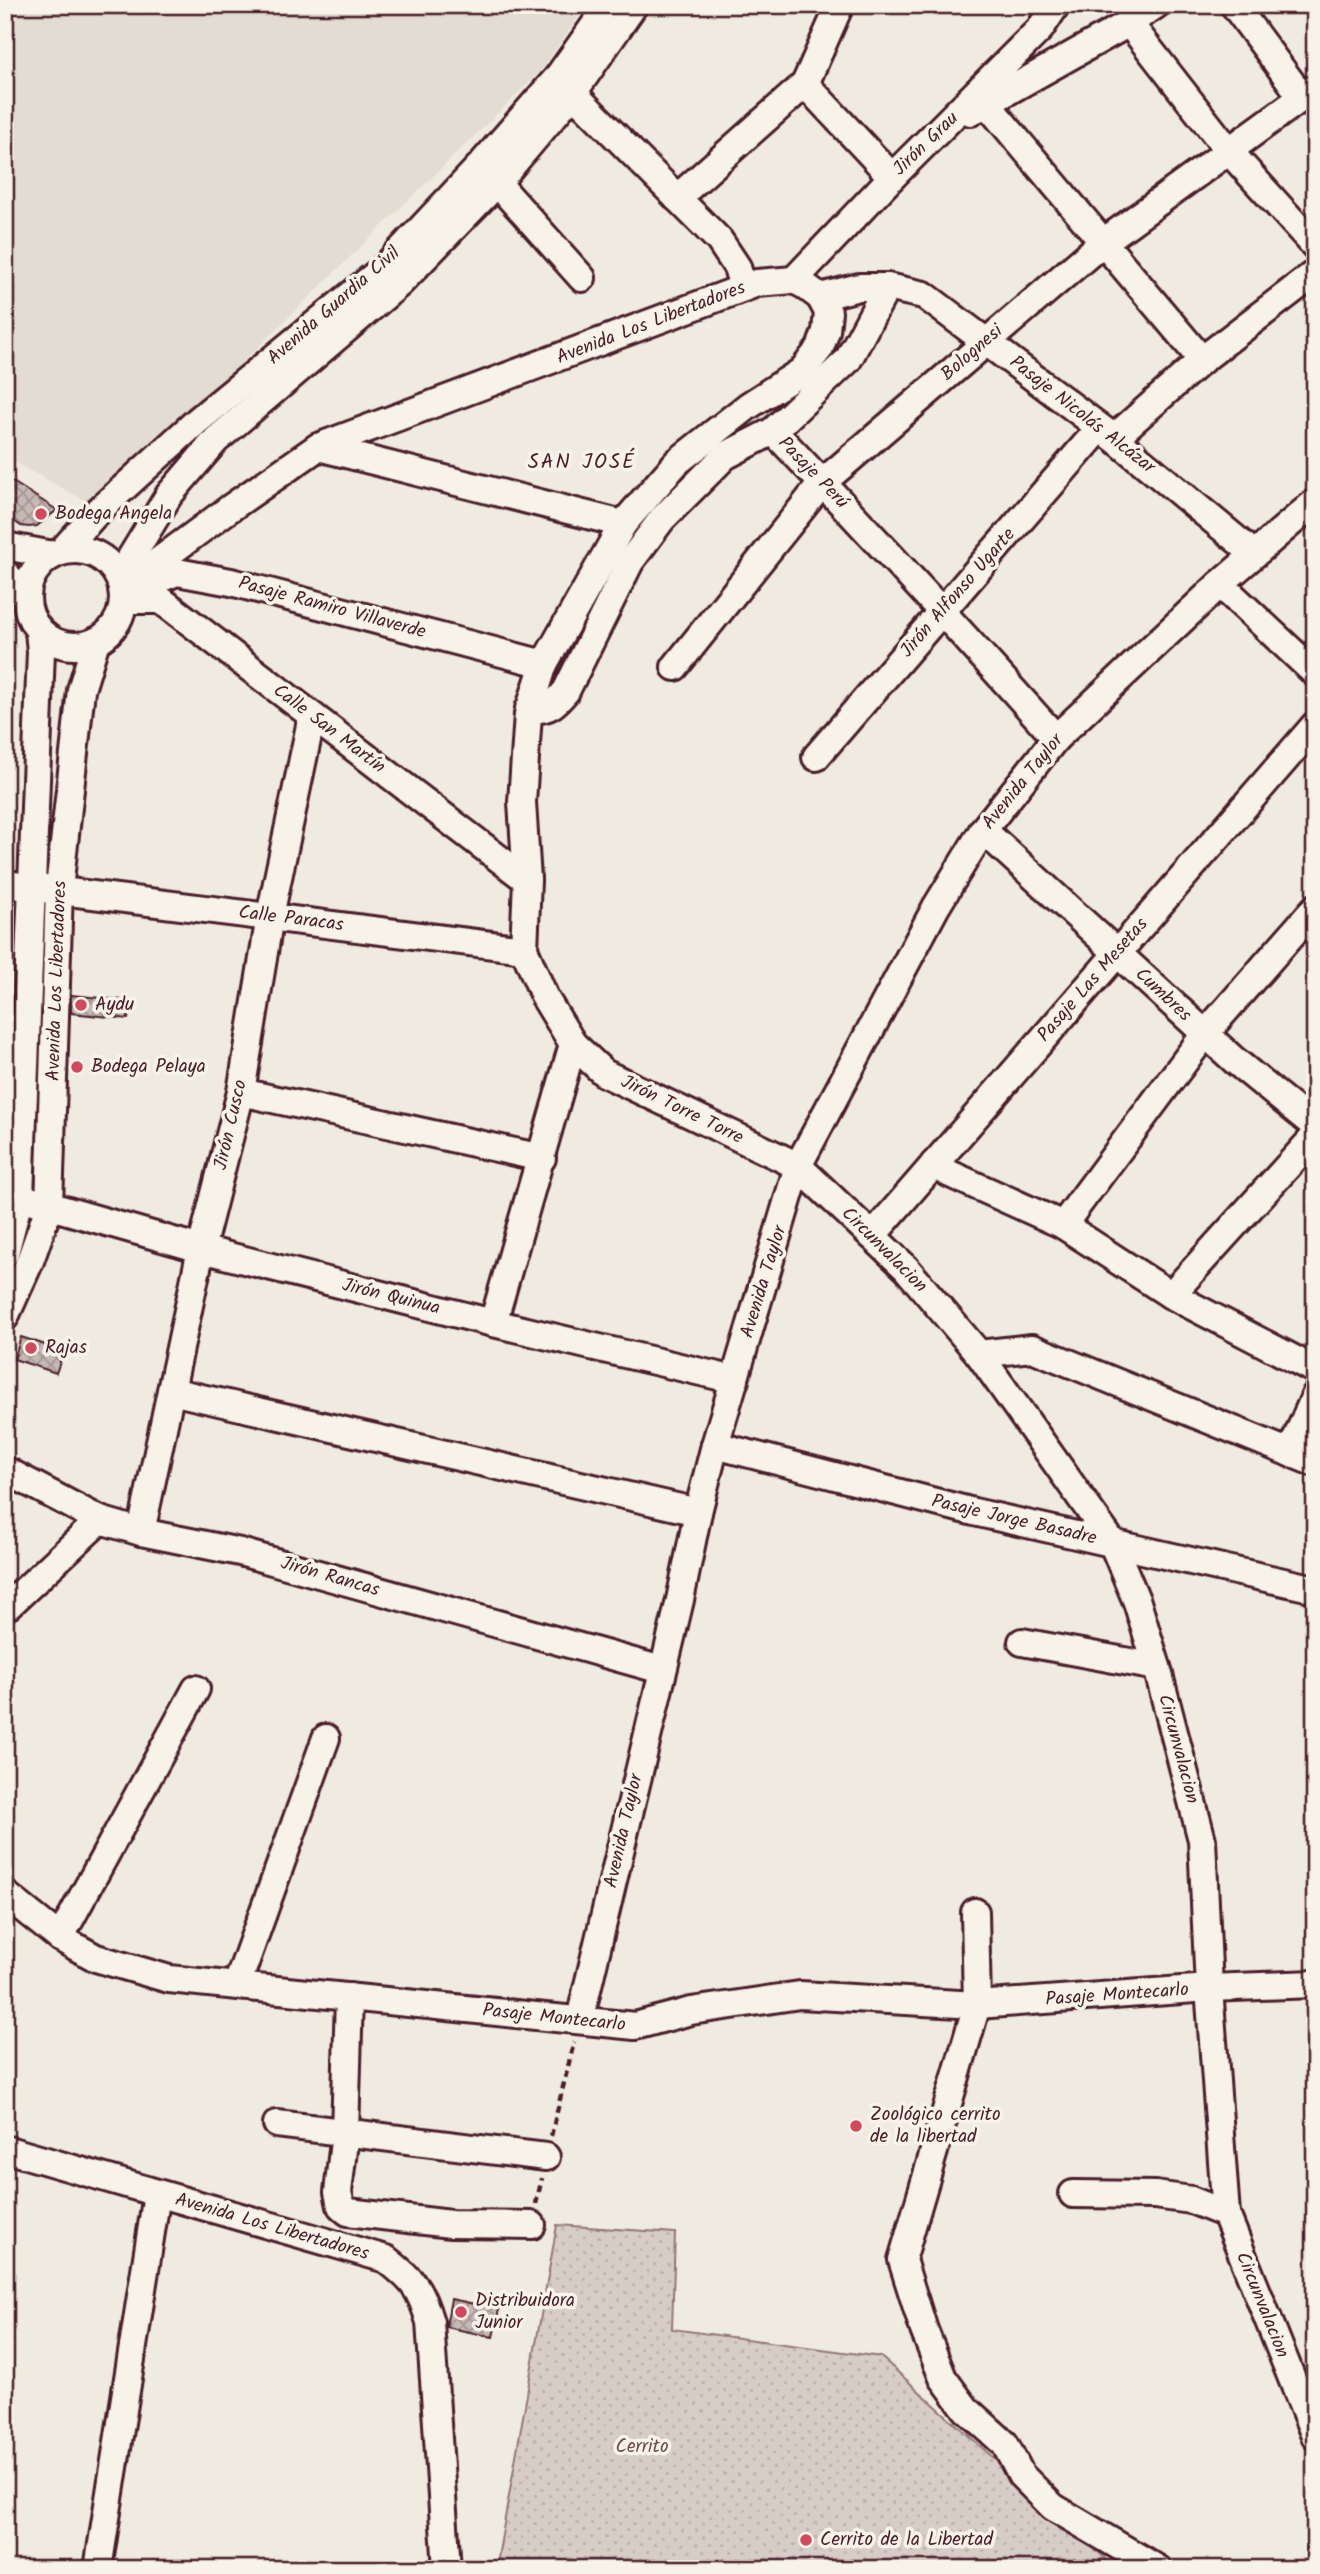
<svg xmlns="http://www.w3.org/2000/svg" width="1320" height="2574" font-family="Kalam,sans-serif">
<style>
.built{fill:#e3dcd2}
.park{fill:url(#park-dots);stroke:#917678;stroke-width:2}
.building{fill:url(#building-cross-hatch);stroke:#4a1f2b;stroke-width:2}
.lines{fill:none;stroke-linecap:round;stroke-linejoin:round}
.minor-casing{stroke:#4a1f2b;stroke-width:32}
.path{stroke:#4a1f2b;stroke-width:4.5;stroke-dasharray:7 5;stroke-linecap:butt}
.minor{stroke:#f7f3e8;stroke-width:26}
.poi-dot{fill:#d1495b;stroke:#f7f3e8;stroke-width:2.5}
.labels{text-anchor:middle;dominant-baseline:central;stroke-width:7;stroke-linejoin:round;paint-order:stroke}
.street-label{font-size:19px;fill:#4a1f2b;stroke:#f7f3e8}
.poi-label{font-size:19px;fill:#4a1f2b;stroke:#f7f3e8;text-anchor:start}
.park-label{font-size:19px;fill:#6e4a52;stroke:#f7f3e8}
.neighbourhood-label{font-size:21px;letter-spacing:2px;fill:#4a1f2b;stroke:#f7f3e8}
</style>
<defs>
<pattern id="park-dots" width="8" height="8" patternUnits="userSpaceOnUse" patternTransform="scale(1.75)"><rect width="8" height="8" fill="#d8cdc6"/><path d="M2 2h.1M6 6h.1" fill="none" stroke="#bbb0aa" stroke-width="1.8" stroke-linecap="round"/></pattern>
<pattern id="building-cross-hatch" width="8" height="8" patternUnits="userSpaceOnUse" patternTransform="scale(1.75)"><rect width="8" height="8" fill="#c6b8b3"/><path d="M0 0l8 8M0 8l8-8" fill="none" stroke="#a39592"/></pattern>
</defs>
<rect width="100%" height="100%" fill="#f0ebe0"/>
<filter id="ink" filterUnits="userSpaceOnUse"><feTurbulence type="fractalNoise" baseFrequency=".0143" numOctaves="2"/><feDisplacementMap in="SourceGraphic" scale="14" xChannelSelector="R" yChannelSelector="G"/><feConvolveMatrix kernelMatrix="1 2 1 2 8 2 1 2 1" color-interpolation-filters="sRGB"/></filter>
<g filter="url(#ink)">
<path class="built" d="M25 5H587L540 72 95 506 5 457V37Z"/>
<path class="park" d="M557 2225 675 2233 672 2329 881 2357 1106 2559 1103 2569H496Z"/>
<g class="building">
<path d="M5 477 57 510 37 526 29 527 21 526 5 515Z"/>
<path d="M71 995 130 1001 128 1019 71 1013Z"/>
<path d="M21 1337 64 1351 56 1373 14 1359Z"/>
<path d="M451 2299 499 2309 493 2337 446 2327Z"/>
</g>
<g class="lines">
<g class="minor-casing">
<g id="minor">
<path d="M1234 5 1302 97"/>
<path d="M1129 23 1228 150 1315 246"/>
<path d="M561 81 719 240 737 267 743 288"/>
<path d="M805 84 892 177"/>
<path d="M987 104 1202 360"/>
<path d="M971 112 1129 23 1156 5"/>
<path d="M497 183 582 278"/>
<path d="M677 198 805 84 840 5"/>
<path d="M794 280 892 177 1040 29 1056 5"/>
<path d="M820 297 859 287H887L924 295 1114 438 1254 554"/>
<path d="M773 431 848 360 887 287"/>
<path d="M1114 438 1202 360 1315 273"/>
<path d="M318 447 623 524"/>
<path d="M5 546 53 555"/>
<circle cx="75" cy="598" r="48"/>
<path d="M62 551 97 512 197 421 385 267 479 167 557 78 609 5"/>
<path d="M5 573 27 598"/>
<path d="M119 577 169 495 216 440 400 283 497 183 573 93 634 5"/>
<path d="M1220 584 1315 673"/>
<path d="M122 588 229 509 318 447 757 283 794 280 804 285 820 297 828 312 826 331 820 348 802 371 748 406 677 462 623 524 544 664 528 714 522 802 527 880 524 949 545 998 573 1044 604 1073 798 1166 906 1268 979 1354 1112 1542 1137 1602 1157 1667 1202 1840 1209 1988 1226 2214 1315 2436"/>
<path d="M137 588 177 572 231 582 544 664"/>
<path d="M123 600H161L527 880"/>
<path d="M675 667 823 482 1102 243 1315 88"/>
<path d="M529 709C548 711 554 705 566 691L630 562 662 519 725 456 773 431C869 531 963 634 1056 738"/>
<path d="M816 757 1100 428"/>
<path d="M983 830 1234 1060 1315 1126"/>
<path d="M5 884 524 949"/>
<path d="M241 1092 542 1158"/>
<path d="M934 1164 950 1174 1063 1225 1171 1295 1315 1370"/>
<path d="M5 1193 201 1249 493 1323 735 1380"/>
<path d="M1063 1225 1205 1034 1315 908"/>
<path d="M872 1236 1315 725"/>
<path d="M5 1253 20 1196 41 651 39 631"/>
<path d="M1171 1295 1315 1136"/>
<path d="M5 1317 30 1261 49 1207 59 889 81 690 96 641"/>
<path d="M493 1323 573 1044"/>
<path d="M979 1354 1032 1348 1315 1463"/>
<path d="M171 1391 698 1512"/>
<path d="M715 1445 974 1512 1315 1589"/>
<path d="M1290 1453 1315 1396"/>
<path d="M5 1470 100 1520 141 1532 240 1552 662 1670"/>
<path d="M141 1532 201 1249 241 1092 270 916 312 716"/>
<path d="M9 1605 100 1520"/>
<path d="M1022 1642 1157 1667"/>
<path d="M5 1894 60 1938 96 1958 169 1979 635 2026 691 2011 800 1995 977 2005 1209 1988 1315 1984"/>
<path d="M975 1912 977 2005 902 2260 924 2330 943 2378 966 2409 1005 2444 1021 2475 1053 2507 1158 2569"/>
<path d="M60 1938 196 1689"/>
<path d="M237 1985 326 1738"/>
<path d="M349 1997 345 2133 338 2192 341 2206 348 2212 451 2224 532 2225"/>
<path d="M580 2019 680 1600 698 1512 715 1445 798 1166 936 907 983 830 1056 738 1220 584 1315 502"/>
<path d="M277 2124 546 2157"/>
<path d="M5 2149 386 2259C414 2281 420 2288 430 2322L447 2569"/>
<path d="M1073 2194 1155 2195 1191 2200 1226 2214"/>
<path d="M98 2569 157 2194"/>
</g>
</g>
<g class="path">
<path d="M551 2136 574 2042"/>
<path d="M536 2204 542 2178"/>
</g>
<use href="#minor" class="minor"/>
</g>
</g>
<g class="poi-dot">
<circle cx="41" cy="514" r="7"/>
<circle cx="81" cy="1005" r="7"/>
<circle cx="77" cy="1067" r="7"/>
<circle cx="31" cy="1348" r="7"/>
<circle cx="856" cy="2126" r="7"/>
<circle cx="461" cy="2312" r="7"/>
<circle cx="806" cy="2540" r="7"/>
</g>
<g class="labels">
<g class="street-label">
<text transform="translate(926 144) rotate(-44)">Jirón Grau</text>
<text transform="translate(334 306) rotate(-41)">Avenida Guardia Civil</text>
<text transform="translate(651 323) rotate(-21)">Avenida Los Libertadores</text>
<text transform="translate(972 353) rotate(-41)">Bolognesi</text>
<text transform="translate(1082 415) rotate(38)">Pasaje Nicolás Alcázar</text>
<text transform="translate(813 473) rotate(46)">Pasaje Perú</text>
<text transform="translate(958 593) rotate(-49)">Jirón Alfonso Ugarte</text>
<text transform="translate(332 608) rotate(15)">Pasaje Ramiro Villaverde</text>
<text transform="translate(329 729) rotate(37)">Calle San Martín</text>
<text transform="translate(1023 782) rotate(-51)">Avenida Taylor</text>
<text transform="translate(291 919) rotate(7)">Calle Paracas</text>
<text transform="translate(1093 980) rotate(-49)">Pasaje Las Mesetas</text>
<text transform="translate(57 981) rotate(-88)">Avenida Los Libertadores</text>
<text transform="translate(1163 995) rotate(43)">Cumbres</text>
<text transform="translate(682 1110) rotate(26)">Jirón Torre Torre</text>
<text transform="translate(231 1125) rotate(-77)">Jirón Cusco</text>
<text transform="translate(884 1250) rotate(45)">Circunvalacion</text>
<text transform="translate(764 1282) rotate(-73)">Avenida Taylor</text>
<text transform="translate(391 1297) rotate(14)">Jirón Quinua</text>
<text transform="translate(1014 1520) rotate(13)">Pasaje Jorge Basadre</text>
<text transform="translate(330 1577) rotate(16)">Jirón Rancas</text>
<text transform="translate(1178 1749) rotate(75)">Circunvalacion</text>
<text transform="translate(624 1831) rotate(-77)">Avenida Taylor</text>
<text transform="translate(1117 1995) rotate(-4)">Pasaje Montecarlo</text>
<text transform="translate(554 2018) rotate(6)">Pasaje Montecarlo</text>
<text transform="translate(272 2227) rotate(16)">Avenida Los Libertadores</text>
<text transform="translate(1262 2305) rotate(68)">Circunvalacion</text>
</g>
<g class="poi-label">
<text x="55" y="514">Bodega Angela</text>
<text x="95" y="1005">Aydu</text>
<text x="91" y="1067">Bodega Pelaya</text>
<text x="45" y="1348">Rajas</text>
<text x="870" y="2115">Zoológico cerrito<tspan x="870" dy="22">de la libertad</tspan></text>
<text x="475" y="2301">Distribuidora<tspan x="475" dy="22">Junior</tspan></text>
<text x="820" y="2540">Cerrito de la Libertad</text>
</g>
<g class="park-label">
<text x="642" y="2447">Cerrito</text>
</g>
<g class="neighbourhood-label">
<text x="582" y="462">SAN JOSÉ</text>
</g>
</g>
<rect width="1320" height="2574" fill="none" stroke="#f7f3e8" stroke-width="28"/>
<rect x="14" y="14" width="1292" height="2546" fill="none" stroke="#4a1f2b" stroke-width="2.5" filter="url(#ink)"/>
</svg>
